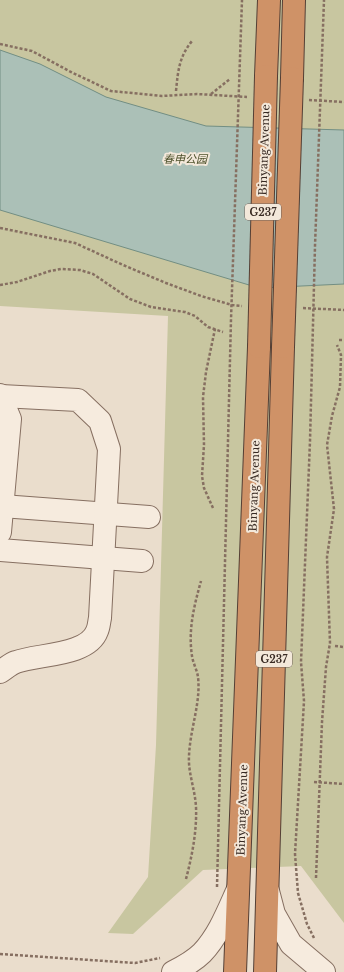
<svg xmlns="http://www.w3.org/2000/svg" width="344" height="972" font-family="'Libre Baskerville','Noto Sans SC',serif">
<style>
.green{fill:#c8c6a0}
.water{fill:#abc0b7;stroke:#728e83}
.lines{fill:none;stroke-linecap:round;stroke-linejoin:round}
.minor-casing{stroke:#866f61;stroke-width:24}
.highway-casing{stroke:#543f35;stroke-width:24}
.path{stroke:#866f61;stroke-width:2.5;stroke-dasharray:3 2;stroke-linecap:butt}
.minor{stroke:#f6ebde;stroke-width:22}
.highway{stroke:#cf9267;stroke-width:22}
.highway-bridge-casing{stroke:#543f35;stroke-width:24;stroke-linecap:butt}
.highway-bridge{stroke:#cf9267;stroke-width:22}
.labels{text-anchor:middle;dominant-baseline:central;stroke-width:4;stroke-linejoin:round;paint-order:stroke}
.shield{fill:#f3e8da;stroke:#70635a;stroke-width:1}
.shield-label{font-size:10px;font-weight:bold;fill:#382a23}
.street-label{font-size:11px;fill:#382a23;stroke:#f3e8da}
.park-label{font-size:11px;font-style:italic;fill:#4e522c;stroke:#f3e8da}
</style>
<rect width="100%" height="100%" fill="#eaddcc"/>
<path class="green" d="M0 0H344V923L301 866 203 870 133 934 108 933 148 877 156 745 168 316 0 306Z"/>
<path class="water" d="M0 50 40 64 106 97 206 126 344 130V284L259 288 0 210Z"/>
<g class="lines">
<g class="minor-casing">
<g id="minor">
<path d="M0 395 10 419 0 532"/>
<path d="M2 506 149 517"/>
<path d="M0 550 142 561"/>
<path d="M0 672C5 669 10 664 16 662 38 654 88 656 97 631 99 627 99 622 100 618L109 449 100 421 78 400 1 396"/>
<path d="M268 891 274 914 291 944 324 972"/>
<path d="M173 972C183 967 194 961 202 953 219 935 228 911 238 889"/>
</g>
</g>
<g class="highway-casing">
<g id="highway">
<path d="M266 76 269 0"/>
<path d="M292 78 294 0"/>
<path d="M235 972 259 347"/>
<path d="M265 972 283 347"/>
</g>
</g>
<g class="path">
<path d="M0 44 32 51 71 72 111 91 162 96 197 94 247 97"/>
<path d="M176 91C178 71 179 57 192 41"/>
<path d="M211 94 230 79"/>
<path d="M309 100 344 102"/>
<path d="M0 228 75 243 123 265 166 283 201 296 232 305 242 306"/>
<path d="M0 285 17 282 50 271 61 269 80 270 93 274 130 299 151 307 185 312 195 316 208 327 223 332"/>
<path d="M303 308 344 310"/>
<path d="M339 340H344"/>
<path d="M213 508 204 488 202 476 204 445 203 397 206 372 215 329"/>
<path d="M335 646 344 647"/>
<path d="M314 782 344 784"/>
<path d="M316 878 322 722 326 667 330 643 327 557 334 509 327 445 332 416 340 387 341 355 337 345"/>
<path d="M186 879C192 856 197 831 196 807 195 789 188 773 189 756 190 729 201 703 198 677 197 670 193 663 192 656 188 630 194 606 201 581"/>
<path d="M217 887 231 319 242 0"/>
<path d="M314 938 307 924 298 893 295 854 304 701 301 662 310 441 315 246 324 0"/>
<path d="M0 954 135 963 160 958"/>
</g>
<use href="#minor" class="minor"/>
<use href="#highway" class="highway"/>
<g class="highway-bridge-casing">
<g id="highway-bridge">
<path d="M259 347 266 76"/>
<path d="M283 347 292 78"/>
</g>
</g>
<use href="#highway-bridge" class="highway-bridge"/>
</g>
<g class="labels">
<g class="shield">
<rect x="245" y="204" width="36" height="16" rx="3"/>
<rect x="256" y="651" width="36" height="16" rx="3"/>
</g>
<g class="shield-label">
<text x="263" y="212">G237</text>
<text x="274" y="659">G237</text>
</g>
<g class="street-label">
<text transform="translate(264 150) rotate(-88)">Binyang Avenue</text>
<text transform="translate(254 486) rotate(-88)">Binyang Avenue</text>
<text transform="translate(242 810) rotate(-88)">Binyang Avenue</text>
</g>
<g class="park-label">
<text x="185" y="159">春申公园</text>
</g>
</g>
</svg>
